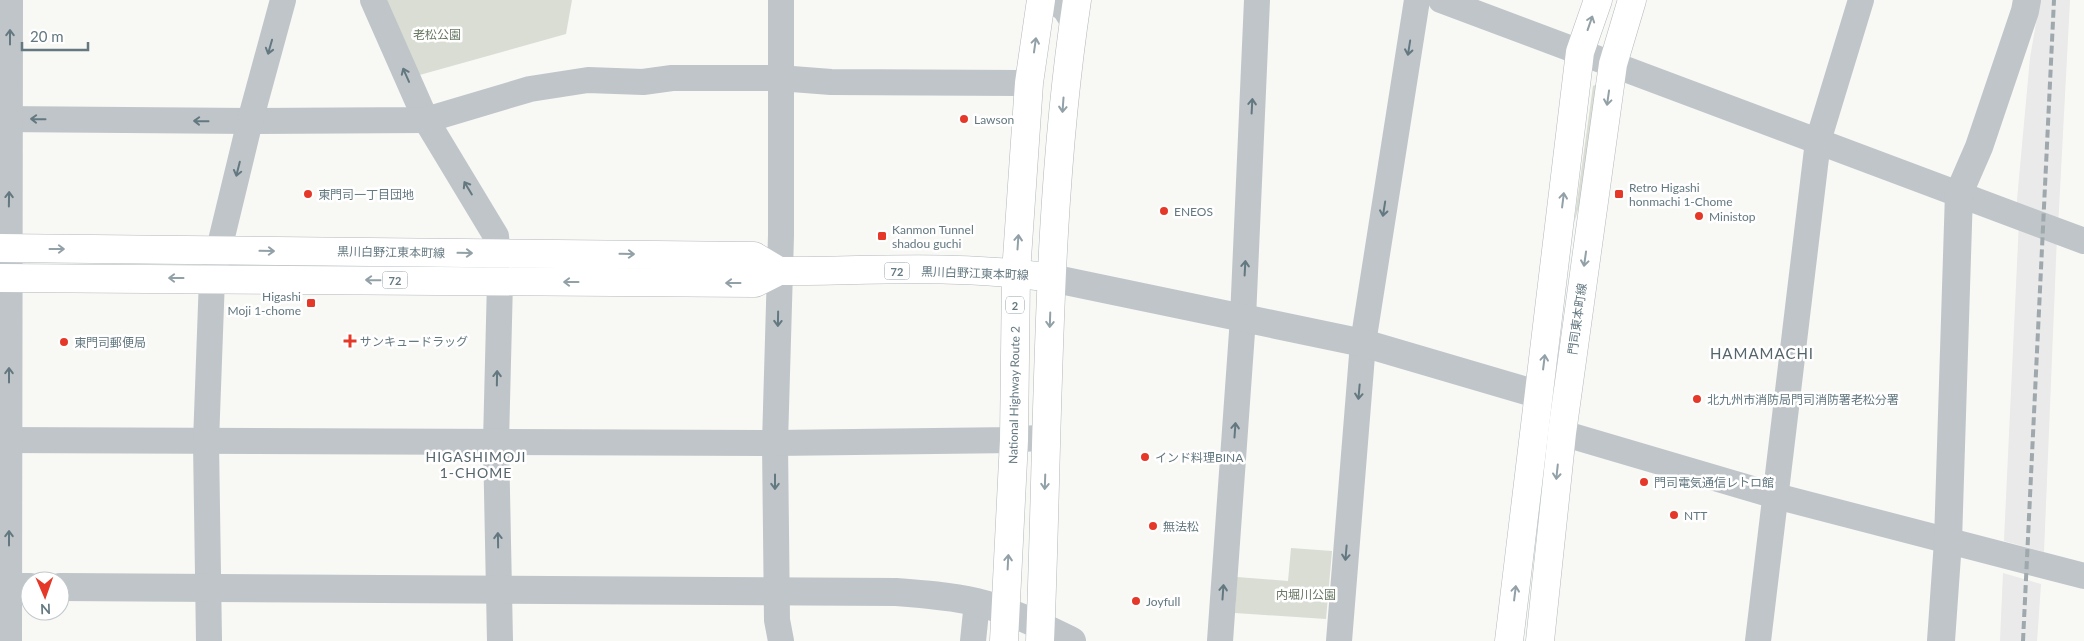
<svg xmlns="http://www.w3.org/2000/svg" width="2084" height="641" font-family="Lato,'Noto Sans JP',sans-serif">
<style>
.built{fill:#e9eae9}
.green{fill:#d9ddd4}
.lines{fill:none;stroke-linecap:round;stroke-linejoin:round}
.secondary-casing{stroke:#b1b9bd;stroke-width:29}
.primary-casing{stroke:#b3b9bc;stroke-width:29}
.trunk-casing{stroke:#b2b8bb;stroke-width:29}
.minor{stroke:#bfc5c8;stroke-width:26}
.tertiary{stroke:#bfc5c8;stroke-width:28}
.secondary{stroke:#fff;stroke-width:28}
.primary{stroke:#fff;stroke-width:28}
.trunk{stroke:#fff;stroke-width:28}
.rail{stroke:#9ea8ad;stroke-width:4;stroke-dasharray:8 4;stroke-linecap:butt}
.oneway{stroke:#92a0a7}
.oneway2{stroke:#637881}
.poi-dot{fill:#e53828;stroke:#fff;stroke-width:2}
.labels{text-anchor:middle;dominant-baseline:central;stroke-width:5;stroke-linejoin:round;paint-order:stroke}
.shield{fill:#fff;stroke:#92a0a7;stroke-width:1}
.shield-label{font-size:11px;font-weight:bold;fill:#637881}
.park-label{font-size:12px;fill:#697962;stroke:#fff}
.poi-label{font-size:12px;fill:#637881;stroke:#fff;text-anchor:start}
.street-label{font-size:12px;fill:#637881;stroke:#fff}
.neighbourhood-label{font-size:14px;letter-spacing:1px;fill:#55656c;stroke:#fff}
.quarter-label{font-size:15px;letter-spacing:1px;fill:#55656c;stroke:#fff}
</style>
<rect width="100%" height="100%" fill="#f8f8f5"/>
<g class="built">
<path d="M2040 0H2070L2058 227 2016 211 2030 58Z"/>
<path d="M2019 222 2057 235 2044 552 2004 541Z"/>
<path d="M2003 573 2041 584 2037 641H2000Z"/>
</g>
<g class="green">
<path d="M385 0H572L566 34 416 76Z"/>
<path d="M1598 84 1584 190 1574 223 1593 86Z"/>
<path d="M1291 548 1332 551 1326 619 1235 613 1237 577 1288 581Z"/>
</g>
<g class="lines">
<g class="secondary-casing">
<g id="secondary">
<path d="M1509 641 1580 52 1598 0"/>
<path d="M1540 641 1562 433 1613 64 1632 0"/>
</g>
</g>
<g class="primary-casing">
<g id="primary">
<path d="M0 248 754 256 779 271"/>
<path d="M0 278 755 283 779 271C869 271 962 264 1051 278"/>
</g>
</g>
<g class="trunk-casing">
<g id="trunk">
<path d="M1004 641 1014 440 1016 273 1029 83 1041 0"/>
<path d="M1040 641C1049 427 1045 212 1077 0"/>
</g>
</g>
<g class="minor">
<path d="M373 0 426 120 496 236 500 281 496 442 500 641"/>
<path d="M781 0V235L775 443 777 620 781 641"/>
<path d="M1053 0 1065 9 1073 22"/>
<path d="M1441 0 2084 241"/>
<path d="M0 119 250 121 426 120 530 89 588 80 643 82 672 78H779L831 82 1029 83"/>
<path d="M1562 433 1776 496 2084 576"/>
<path d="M0 440 775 443 1014 440 1047 437"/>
<path d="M9 641 10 0"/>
<path d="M209 641 206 442 212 278 250 121 283 0"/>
<path d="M973 641 977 602"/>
<path d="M1220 641 1243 318 1257 0"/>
<path d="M1339 641 1363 343 1417 0"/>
<path d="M1758 641 1818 141 1861 0"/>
</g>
<g class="tertiary">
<path d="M1051 278 1363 343 1540 395 1562 433"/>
<path d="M0 587H30"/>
<path d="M60 587 896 592C923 594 950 596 976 602 1009 610 1041 626 1072 641"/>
<path d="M1941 641 1948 541 1959 193 1979 147 2025 11 2027 0"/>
</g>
<use href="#secondary" class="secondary"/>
<use href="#primary" class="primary"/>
<use href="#trunk" class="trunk"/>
<path class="rail" d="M2023 641 2054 0"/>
</g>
<defs><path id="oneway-shaft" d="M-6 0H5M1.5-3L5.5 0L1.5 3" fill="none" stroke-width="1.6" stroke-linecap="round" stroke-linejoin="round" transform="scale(1.25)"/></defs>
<g class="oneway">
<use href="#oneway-shaft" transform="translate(1590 23) rotate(-71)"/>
<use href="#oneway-shaft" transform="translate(1035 45) rotate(-82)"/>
<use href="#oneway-shaft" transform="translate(1608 98) rotate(98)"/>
<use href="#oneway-shaft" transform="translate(1063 105) rotate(94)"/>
<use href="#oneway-shaft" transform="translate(1563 200) rotate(-83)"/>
<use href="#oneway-shaft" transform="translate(1018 242) rotate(-86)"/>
<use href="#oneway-shaft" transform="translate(57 249)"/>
<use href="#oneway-shaft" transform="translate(267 251) rotate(1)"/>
<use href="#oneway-shaft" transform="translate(465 253) rotate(1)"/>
<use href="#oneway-shaft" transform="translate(627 254) rotate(1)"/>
<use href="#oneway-shaft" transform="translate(1585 259) rotate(98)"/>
<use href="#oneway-shaft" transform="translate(176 278) rotate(-180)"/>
<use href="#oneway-shaft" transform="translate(373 280) rotate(-179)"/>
<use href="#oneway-shaft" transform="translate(571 282) rotate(-180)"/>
<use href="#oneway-shaft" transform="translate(733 283) rotate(-180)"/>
<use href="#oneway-shaft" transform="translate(1050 320) rotate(92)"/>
<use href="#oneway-shaft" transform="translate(1544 362) rotate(-83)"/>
<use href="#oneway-shaft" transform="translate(1557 472) rotate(96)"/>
<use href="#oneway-shaft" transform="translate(1045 482) rotate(92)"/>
<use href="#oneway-shaft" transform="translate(1008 562) rotate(-87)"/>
<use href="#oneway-shaft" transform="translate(1515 593) rotate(-83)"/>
</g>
<g class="oneway2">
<use href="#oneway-shaft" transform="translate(10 37) rotate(-90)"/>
<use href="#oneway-shaft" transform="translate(270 47) rotate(106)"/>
<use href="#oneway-shaft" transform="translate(1409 48) rotate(99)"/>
<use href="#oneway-shaft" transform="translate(406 75) rotate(-114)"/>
<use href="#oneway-shaft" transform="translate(1252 106) rotate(-87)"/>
<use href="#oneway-shaft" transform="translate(38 119) rotate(-179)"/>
<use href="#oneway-shaft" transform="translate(201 121) rotate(-179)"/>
<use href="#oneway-shaft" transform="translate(238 169) rotate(104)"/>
<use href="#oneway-shaft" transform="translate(468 188) rotate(-121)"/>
<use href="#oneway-shaft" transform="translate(9 199) rotate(-89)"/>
<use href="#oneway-shaft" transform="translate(1384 209) rotate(99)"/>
<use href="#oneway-shaft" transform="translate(1245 268) rotate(-87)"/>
<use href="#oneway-shaft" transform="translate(778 319) rotate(91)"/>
<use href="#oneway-shaft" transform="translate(9 375) rotate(-90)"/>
<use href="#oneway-shaft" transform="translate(497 378) rotate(-89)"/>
<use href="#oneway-shaft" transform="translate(1359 392) rotate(95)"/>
<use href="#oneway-shaft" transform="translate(1235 430) rotate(-86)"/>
<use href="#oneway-shaft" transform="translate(775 482) rotate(90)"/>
<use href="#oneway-shaft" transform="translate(9 538) rotate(-90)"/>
<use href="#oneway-shaft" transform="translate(498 540) rotate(-91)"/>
<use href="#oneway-shaft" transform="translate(1346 553) rotate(95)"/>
<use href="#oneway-shaft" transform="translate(1223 592) rotate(-86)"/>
</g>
<g class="poi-dot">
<circle cx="964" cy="119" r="5"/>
<circle cx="308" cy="194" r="5"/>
<rect x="1614" y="189" width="10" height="10" rx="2.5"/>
<circle cx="1164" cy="211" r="5"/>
<circle cx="1699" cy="216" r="5"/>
<rect x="877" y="231" width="10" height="10" rx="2.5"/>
<rect x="306" y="298" width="10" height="10" rx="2.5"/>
<path d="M347.5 333.5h5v5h5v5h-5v5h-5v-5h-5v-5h5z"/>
<circle cx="64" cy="342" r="5"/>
<circle cx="1697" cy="399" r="5"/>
<circle cx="1145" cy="457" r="5"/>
<circle cx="1644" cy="482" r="5"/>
<circle cx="1674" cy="515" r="5"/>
<circle cx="1153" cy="526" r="5"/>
<circle cx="1136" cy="601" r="5"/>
</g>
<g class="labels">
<g class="shield">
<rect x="884.5" y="262.5" width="25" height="17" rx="4"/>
<rect x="382.5" y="271.5" width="25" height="17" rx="4"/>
<rect x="1006" y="296.5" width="18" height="17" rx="4"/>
</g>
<g class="shield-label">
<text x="897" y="271">72</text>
<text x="395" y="280">72</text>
<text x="1015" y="305">2</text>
</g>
<g class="park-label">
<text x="437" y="34">老松公園</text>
<text x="1306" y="594">内堀川公園</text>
</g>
<g class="poi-label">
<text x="974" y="119">Lawson</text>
<text x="1629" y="187">Retro Higashi<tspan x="1629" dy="14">honmachi 1-Chome</tspan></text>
<text x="318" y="194">東門司一丁目団地</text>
<text x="1174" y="211">ENEOS</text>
<text x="1709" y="216">Ministop</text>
<text x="892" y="229">Kanmon Tunnel<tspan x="892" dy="14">shadou guchi</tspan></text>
<text x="301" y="296" text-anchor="end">Higashi<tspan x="301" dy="14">Moji 1-chome</tspan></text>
<text x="360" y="341">サンキュードラッグ</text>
<text x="74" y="342">東門司郵便局</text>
<text x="1707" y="399">北九州市消防局門司消防署老松分署</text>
<text x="1155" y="457">インド料理BINA</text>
<text x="1654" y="482">門司電気通信レトロ館</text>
<text x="1684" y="515">NTT</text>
<text x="1163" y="526">無法松</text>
<text x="1146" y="601">Joyfull</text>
</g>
<g class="street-label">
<text transform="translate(391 252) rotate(1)">黒川白野江東本町線</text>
<text transform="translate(975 273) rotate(2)">黒川白野江東本町線</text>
<text transform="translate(1577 319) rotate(-82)">門司東本町線</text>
<text transform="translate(1014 395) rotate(-89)">National Highway Route 2</text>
</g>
<g class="neighbourhood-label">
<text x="476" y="456">HIGASHIMOJI<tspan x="476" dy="16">1-CHOME</tspan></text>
</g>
<g class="quarter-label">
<text x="1762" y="353">HAMAMACHI</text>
</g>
</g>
<g transform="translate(45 596) rotate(178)"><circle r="24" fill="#ffffff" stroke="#c1c9cd"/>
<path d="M0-4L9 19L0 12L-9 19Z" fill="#e53828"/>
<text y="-8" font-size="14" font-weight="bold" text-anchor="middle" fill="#637881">N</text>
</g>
<path d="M22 42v8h66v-8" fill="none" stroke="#637881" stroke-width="2.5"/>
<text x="30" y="42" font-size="15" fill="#637881" stroke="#ffffff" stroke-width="4" paint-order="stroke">20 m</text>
</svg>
